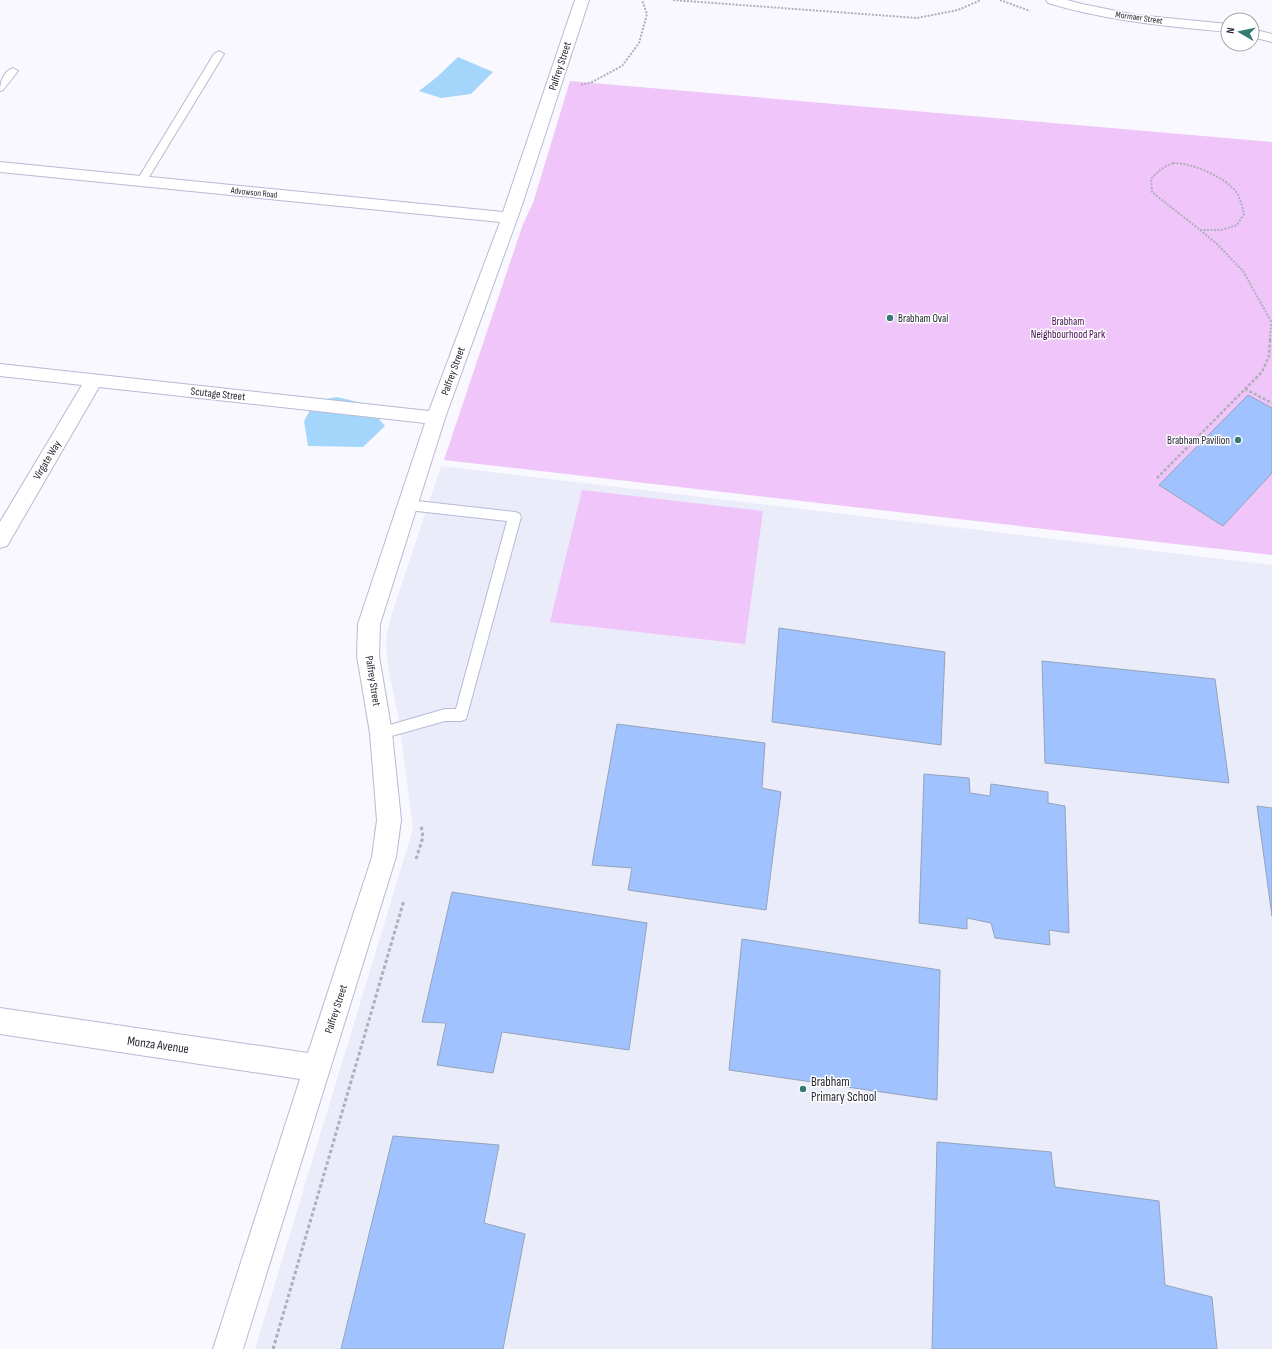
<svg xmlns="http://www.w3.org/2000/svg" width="1272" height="1349" font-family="'Sofia Sans Condensed',sans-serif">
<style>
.built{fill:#eaecfa}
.green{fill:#efc5fa}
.water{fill:#a4d6fc}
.building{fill:#a0c2fe;stroke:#94a3bb}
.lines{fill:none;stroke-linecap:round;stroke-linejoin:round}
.service-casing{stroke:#b7bad5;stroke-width:2}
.minor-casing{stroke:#b7bad5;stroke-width:2}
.tertiary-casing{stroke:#b7bad5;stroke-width:2}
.path-far2{stroke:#afafb7;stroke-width:2;stroke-dasharray:2 1.5;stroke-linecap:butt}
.path-far1{stroke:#afafb7;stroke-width:2.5;stroke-dasharray:3 2;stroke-linecap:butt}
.path{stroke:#afafb7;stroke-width:3;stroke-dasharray:3.5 2.5;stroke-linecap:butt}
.service{fill:#fff;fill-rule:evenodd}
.minor{fill:#fff;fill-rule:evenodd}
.tertiary{fill:#fff;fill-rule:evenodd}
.poi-dot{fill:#357b72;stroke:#fff;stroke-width:1.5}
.labels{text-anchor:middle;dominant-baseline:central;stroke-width:3;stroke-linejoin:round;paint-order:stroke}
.far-street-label{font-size:9px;fill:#252631;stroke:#fff}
.street-label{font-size:11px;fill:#252631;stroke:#fff}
.poi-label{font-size:11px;fill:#252631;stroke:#fff;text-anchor:start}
.park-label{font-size:11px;fill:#450c51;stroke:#fff}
.near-street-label{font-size:13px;fill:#252631;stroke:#fff}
.near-poi-label{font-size:13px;fill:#252631;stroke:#fff;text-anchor:start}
</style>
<rect width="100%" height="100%" fill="#f8f8fe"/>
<path class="built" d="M441 466 1272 565V1349H255L413 829 399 721 388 667 386 638 392 613Z"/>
<g class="green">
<path d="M570 81 1272 142V555L444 460 523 224 533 203Z"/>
<path d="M582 490 763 511 745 644 550 622Z"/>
</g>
<g class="water">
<path d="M458 57 493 72 471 94 441 98 419 91 437 77Z"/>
<path d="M337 397 366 404 385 426 363 447 308 446 304 421 315 401Z"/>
</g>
<g class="building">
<path d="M1248 395 1272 408V473L1223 526 1159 485Z"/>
<path d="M779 628 945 652 941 745 772 722Z"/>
<path d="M1042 661 1215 679 1229 783 1045 763Z"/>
<path d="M617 724 765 743 762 788 781 792 766 910 628 890 632 868 592 865Z"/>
<path d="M924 774 969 778 970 793 990 796 991 784 1048 792V803L1065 806 1069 933 1049 930 1050 945 995 938 991 923 967 918V929L919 923Z"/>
<path d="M1257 806 1272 808V916Z"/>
<path d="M452 892 647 923 629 1050 502 1032 493 1073 437 1065 446 1023 422 1022Z"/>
<path d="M742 939 940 970 937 1100 729 1070Z"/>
<path d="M393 1136 499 1145 484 1223 525 1234 503 1349H341Z"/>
<path d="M937 1142 1051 1152 1055 1187 1159 1201 1165 1285 1212 1297 1217 1349H932Z"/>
</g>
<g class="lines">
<g class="service-casing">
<g id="service">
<path d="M219 51 224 54 146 182 145 184H137L136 182 214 54Z"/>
<path d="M13 68 18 71 3 90 0 91C0 82 4 71 13 68Z"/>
<path d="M408 500 515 512 520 514 521 517 466 719 461 721H445L381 739 376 737 374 733 376 729 445 709H456L507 521 408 510 404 508 402 505 404 502Z"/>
</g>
</g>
<g class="minor-casing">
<path id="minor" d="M575 0H589L521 208 445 418 380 624 379 656 392 733 401 820 396 857 243 1349H213L300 1079 0 1034V1008L308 1053 372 857 377 820 370 733 357 656 358 624 425 423 99 387 7 546 0 548V522L82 385 0 376V364L429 411 500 222 0 172V162L503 212Z"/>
</g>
<g class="tertiary-casing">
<g id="tertiary">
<path d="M1046 0H1067L1082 4 1136 15 1228 24V32C1167 26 1107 21 1048 3Z"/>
<path d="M1252 29 1272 34V42L1252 37Z"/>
</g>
</g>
<g class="path-far2">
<path d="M673 0 917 18 958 10 981 0"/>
<path d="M1000 0 1030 11"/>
<path d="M581 85 592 82 622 66 639 43 647 14 642 0"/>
<path d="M1173 163C1192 163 1226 177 1237 193 1241 200 1242 207 1244 214L1237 225 1221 230H1200L1152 192 1151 179C1158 171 1163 167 1173 163Z"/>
<path d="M1200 230 1217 244 1243 271 1272 323"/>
<path d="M1270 340 1271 323"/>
</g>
<g class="path-far1">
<path d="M1245 389 1272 403"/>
<path d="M1157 478 1262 372 1269 356 1270 339"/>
</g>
<g class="path">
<path d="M416 859 423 837 421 825"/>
<path d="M273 1349 404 900"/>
</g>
<use href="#service" class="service"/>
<use href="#minor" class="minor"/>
<use href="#tertiary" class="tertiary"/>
</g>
<g class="poi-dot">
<circle cx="890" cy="318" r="4"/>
<circle cx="1238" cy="440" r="4"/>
<circle cx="803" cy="1089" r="4"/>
</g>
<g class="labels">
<g class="far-street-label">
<text transform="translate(1139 18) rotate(8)">Mormaer Street</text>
<text transform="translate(254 193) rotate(6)">Advowson Road</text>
</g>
<g class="street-label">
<text transform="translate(560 66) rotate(-72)">Palfrey Street</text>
<text transform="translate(453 371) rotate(-70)">Palfrey Street</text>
<text transform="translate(218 394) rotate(6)">Scutage Street</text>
<text transform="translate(47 460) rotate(-59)">Virgate Way</text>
<text transform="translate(373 681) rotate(81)">Palfrey Street</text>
<text transform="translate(336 1009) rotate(-72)">Palfrey Street</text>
</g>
<g class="poi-label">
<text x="898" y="318">Brabham Oval</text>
<text x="1230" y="440" text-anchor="end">Brabham Pavilion</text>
</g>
<g class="park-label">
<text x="1068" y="321">Brabham<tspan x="1068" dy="13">Neighbourhood Park</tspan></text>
</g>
<g class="near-street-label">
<text transform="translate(158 1045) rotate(8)">Monza Avenue</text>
</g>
<g class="near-poi-label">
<text x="811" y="1082">Brabham<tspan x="811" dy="15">Primary School</tspan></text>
</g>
</g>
<g transform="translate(1240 32) rotate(279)"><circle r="19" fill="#ffffff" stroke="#a8a8ad"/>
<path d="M0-3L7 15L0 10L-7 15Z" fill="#357b72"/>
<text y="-6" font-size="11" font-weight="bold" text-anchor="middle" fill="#252631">N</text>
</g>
</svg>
